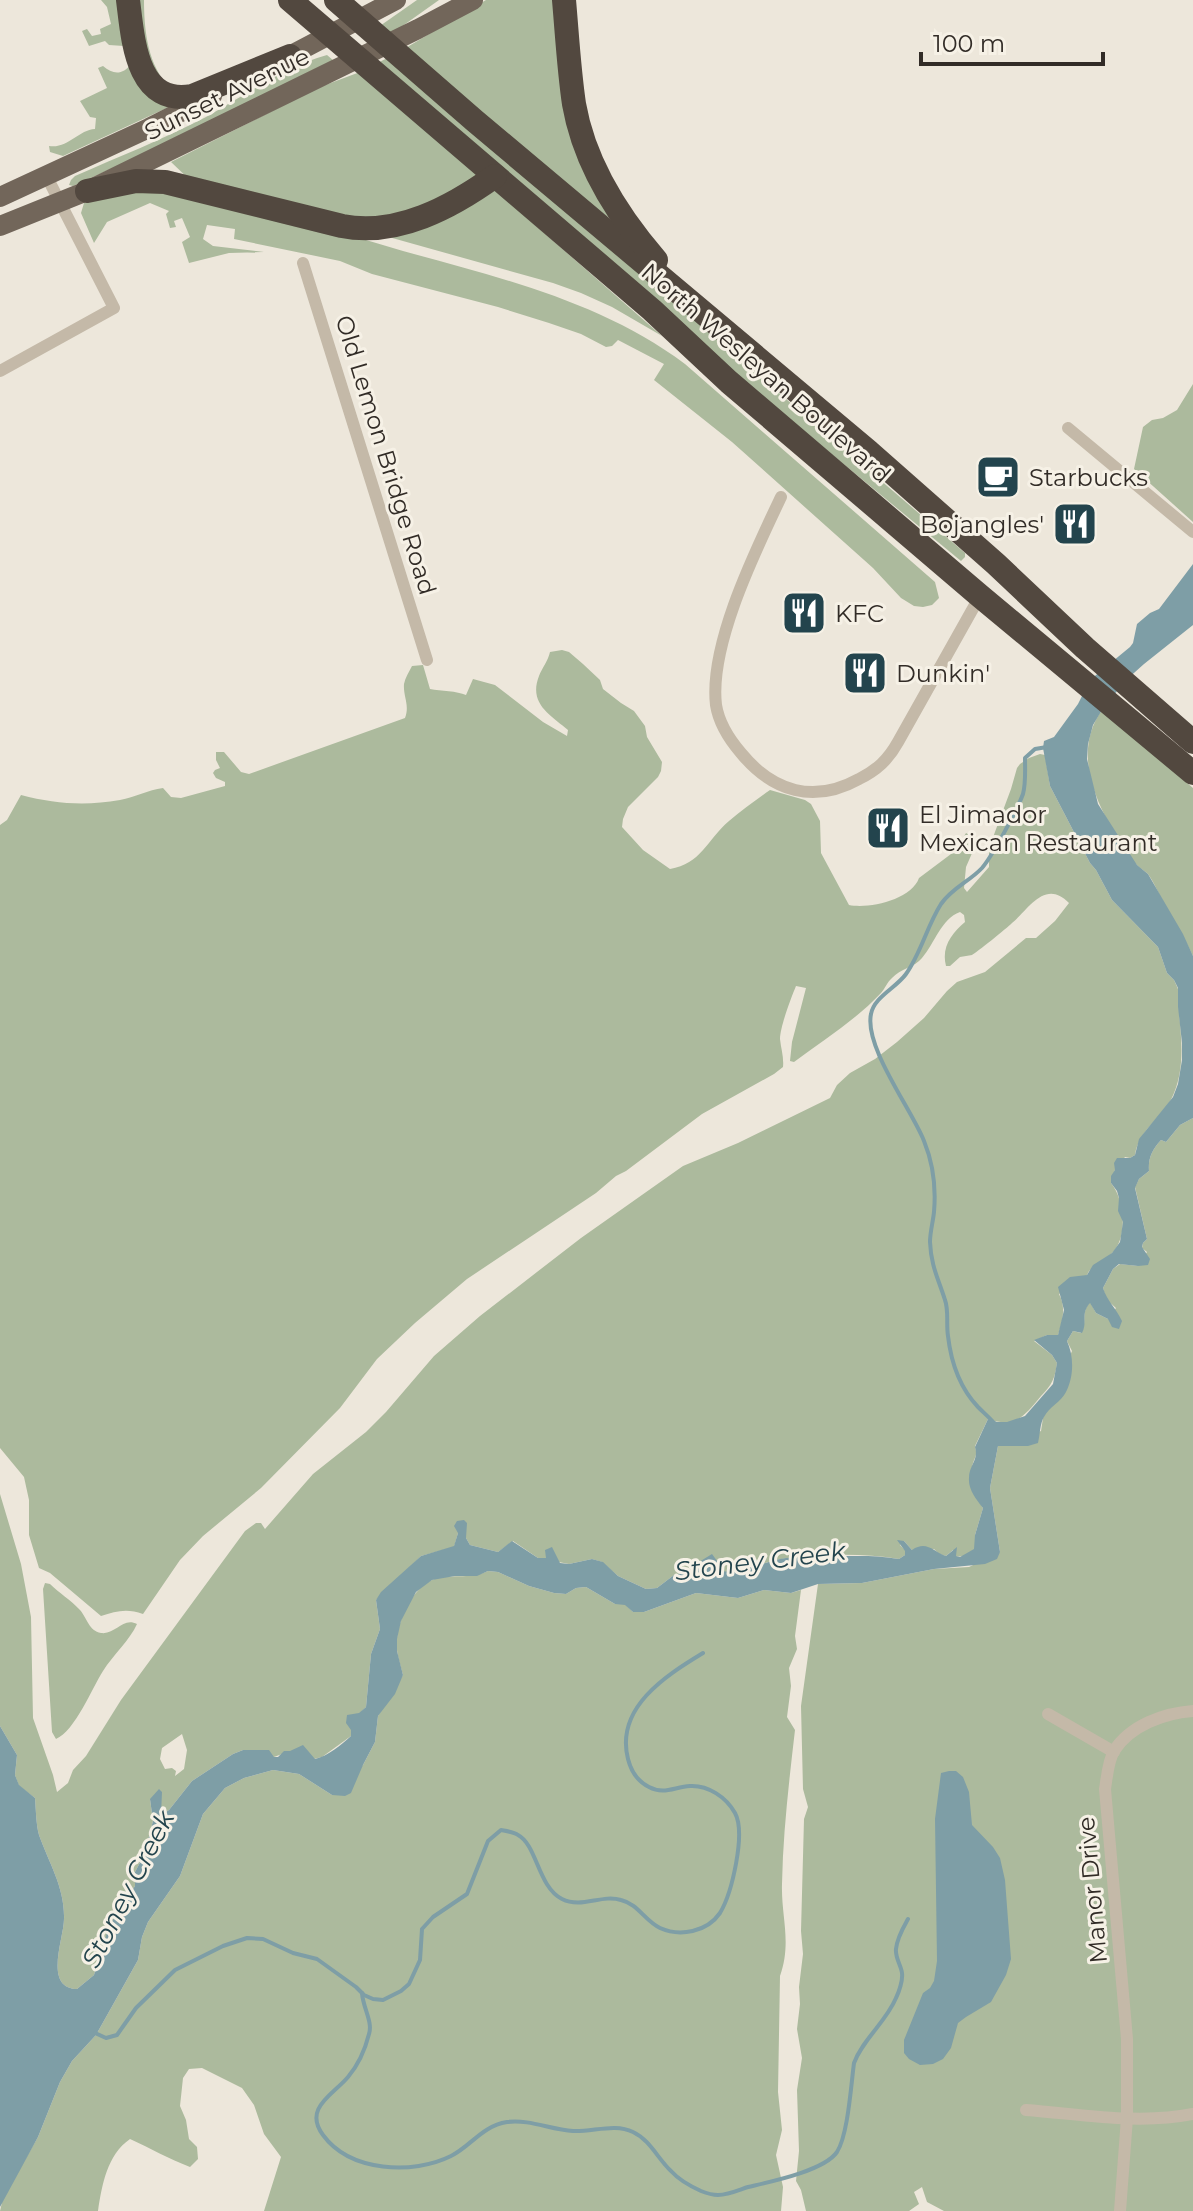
<svg xmlns="http://www.w3.org/2000/svg" width="1193" height="2211" font-family="Montserrat,sans-serif">
<style>
.green{fill:#acba9d;fill-rule:evenodd}
.water{fill:#7e9ea6}
.lines{fill:none;stroke-linecap:round;stroke-linejoin:round}
.stream{stroke:#7e9ea6;stroke-width:4}
.street{stroke:#c4b9a8;stroke-width:12}
.primary{stroke:#72665a;stroke-width:20}
.highway{stroke:#52483f;stroke-width:24}
.labels{text-anchor:middle;dominant-baseline:central;stroke-width:6;stroke-linejoin:round;paint-order:stroke}
.street-label{font-size:24px;fill:#322c27;stroke:#f6f1e6}
.poi-label{font-size:24px;fill:#322c27;stroke:#f6f1e6;text-anchor:start}
.water-label{font-size:26px;font-style:italic;fill:#23444d;stroke:#f6f1e6}
</style>
<rect width="100%" height="100%" fill="#ede7db"/>
<g class="green">
<path d="M101 0H144C144 27 147 60 165 82 170 88 178 94 184 100L63 156 50 152 49 146C68 149 78 130 95 129L96 118 90 117 80 101 107 88 98 68 103 66C113 75 123 75 131 64L124 46 109 45 105 41 89 46 82 31 87 29 92 36 101 34 100 29 111 24 107 7Z"/>
<path d="M417 0H439L387 37 377 28Z"/>
<path d="M486 0H562L565 39 617 224 567 186 404 49Z"/>
<path d="M327 55 334 61C307 71 283 87 257 100 197 130 135 158 73 186L69 185 71 180 75 176C118 157 164 139 206 117 246 95 282 68 327 55Z"/>
<path d="M389 57 965 553V557L961 561 704 349 374 65Z"/>
<path d="M360 72 662 336 612 307 581 293 553 283 192 182 171 162 320 87Z"/>
<path d="M143 187C175 192 207 196 239 204 294 218 349 235 403 251 501 278 602 302 685 364L935 582 939 598 932 605 923 607 914 606 901 598 873 568 732 442 654 380 664 364 618 340 612 346 606 347 581 334 549 323 498 307 372 274 340 261 234 239 235 229 207 225 203 239 213 246 264 252 229 253 189 263 182 242 190 237 182 218 174 221 176 227 170 228 166 214 169 211 150 203 107 222 94 243 81 213 84 203Z"/>
<path d="M1193 384V522L1134 469 1143 427 1152 420 1163 418 1177 410Z"/>
<path d="M562 650 569 652 583 664 600 680 603 689 621 703 634 711 645 726 647 737 662 762 661 771 658 777 628 807 623 819 622 827 643 850 670 869C701 864 707 840 729 821 742 810 756 800 770 790L805 800 811 804 820 821 821 853 849 905C869 909 911 900 919 878L955 851 966 833 975 838 976 844 966 867 964 888 967 892 989 867V848L1011 789 1017 768 1020 764 1029 758 1040 754 1045 755 1050 786 1090 863 1096 870 1112 900 1158 947 1167 973 1174 980 1178 989C1178 1024 1188 1059 1174 1093 1165 1117 1139 1128 1135 1155L1130 1158 1125 1157 1115 1170 1111 1183C1124 1199 1128 1234 1114 1251 1107 1259 1097 1265 1089 1271L1087 1275 1059 1294C1066 1307 1063 1321 1058 1335H1047L1034 1341 1052 1355 1057 1363C1055 1378 1052 1385 1041 1396 1025 1415 1016 1429 988 1419L975 1446C978 1457 974 1457 972 1467 968 1479 976 1498 983 1508L975 1535V1549C969 1554 963 1558 955 1556L953 1550 946 1556 939 1554 934 1549 912 1550 904 1541 900 1545 905 1550V1555L899 1559C864 1553 824 1554 788 1558 768 1560 749 1570 728 1572 718 1573 708 1566 699 1562L693 1570 674 1575 657 1588 646 1589 618 1576 602 1562 592 1559 569 1564 538 1558 513 1541 498 1552 470 1545 466 1538 458 1533 454 1547 421 1556 376 1600 380 1629 371 1654 366 1707C358 1714 351 1725 351 1736L322 1757 314 1759 290 1751 274 1757 243 1750 233 1754 192 1781 169 1810 160 1815 150 1799 153 1821 144 1855 135 1872V1886L109 1927 94 1975 77 1989C43 1988 64 1938 64 1919 65 1888 49 1863 39 1835 36 1824 36 1810 35 1798L19 1786 15 1775 17 1755 0 1726V1494L21 1564 31 1617 33 1718 53 1775 57 1792 68 1783 73 1770 86 1756 121 1700 245 1531 256 1523H261L265 1529 313 1474 366 1432 386 1412 434 1356 480 1316 581 1238 683 1166 738 1143 830 1098 837 1085 850 1073 875 1059 897 1042 924 1018 947 991 957 982 985 972 1026 938H1036L1055 921 1069 903C1045 878 1028 910 1012 923 1007 928 976 953 972 955 968 956 964 956 960 957L950 966H946C941 947 952 933 965 922L964 915 960 912C941 919 935 943 922 958 915 967 900 969 892 978 887 982 885 989 881 993 856 1020 823 1040 794 1062L790 1061 792 1042 806 988 796 986C791 998 780 1027 780 1039 781 1049 784 1057 783 1067L774 1074 702 1114 626 1171 616 1176 596 1193 467 1279 415 1323 377 1359 340 1408 261 1488 203 1536 180 1560 143 1614C127 1608 116 1611 101 1616L50 1573 39 1568 29 1535V1500L24 1477 0 1448V825L7 820 21 795C55 804 86 806 120 800 135 797 148 790 163 788L171 797 181 798 225 786V782L216 778 213 773 215 770 220 768 216 760V752H224L241 772 249 774 405 718C410 705 403 697 404 684 405 678 409 672 412 666L423 665 430 689C441 691 457 691 466 695L473 679 495 685 543 722 567 736 568 730C551 715 528 704 539 676 542 668 548 661 550 652ZM182 1734 187 1750 184 1769 175 1776 176 1771 172 1768 165 1769 160 1759 162 1748Z"/>
<path d="M1102 710 1193 788V956C1184 937 1173 920 1163 901 1158 893 1154 882 1148 874 1144 870 1138 867 1134 862 1104 820 1067 759 1102 710Z"/>
<path d="M1193 1118V2211H944L927 2202 922 2187 914 2192 919 2204 909 2211H806L801 2190 796 2181 799 2151 797 2090 802 2058 797 2029 800 2004 799 1987 803 1954 801 1931 804 1819 808 1807 803 1789 801 1706 818 1584 862 1583 934 1569 969 1567 1000 1552 990 1488 998 1446 1007 1445 1041 1431 1043 1418 1072 1351 1067 1341 1073 1331 1081 1333C1088 1322 1080 1314 1090 1302L1096 1313 1108 1319 1116 1308 1106 1299 1103 1288 1113 1269 1120 1264 1138 1266 1147 1252 1142 1248 1143 1243 1147 1239 1135 1187 1139 1179 1149 1171C1148 1158 1152 1150 1161 1140L1166 1142 1180 1125Z"/>
<path d="M488 1571 498 1572 529 1586 554 1593 566 1594 576 1588 586 1587 615 1604H625L633 1612H644L696 1593 738 1598 764 1590 791 1593 801 1590 795 1636 797 1649 789 1668 791 1686 787 1717 795 1730C789 1782 783 1832 782 1884 781 1917 792 1942 780 1976L778 2092 782 2130 776 2155 783 2187 781 2211H264L281 2157 264 2134 254 2105 242 2088 202 2068 189 2069 183 2078 180 2106 186 2120 189 2139 197 2147 198 2159 190 2167C169 2159 150 2148 130 2139 107 2155 102 2185 98 2211H0L3 2198 38 2137 60 2082 72 2061 96 2035 138 1960 142 1937 148 1922 180 1876 203 1814 225 1788 244 1778 273 1770 299 1774 332 1795 363 1765 375 1742 378 1716 403 1675C400 1663 395 1650 397 1638 399 1618 413 1588 432 1580 449 1573 469 1580 488 1571Z"/>
<path d="M45 1583 50 1584C59 1593 71 1600 80 1610 87 1618 89 1631 101 1633 116 1635 122 1617 137 1624 130 1640 113 1655 103 1671 92 1688 75 1731 56 1739L52 1732 43 1589Z"/>
</g>
<g class="water">
<path d="M1193 564V625L1144 664 1125 681 1102 710 1093 725 1088 744 1087 759 1098 804 1137 865 1148 874 1183 934 1193 956V1118L1180 1125 1166 1142 1161 1140C1152 1150 1148 1158 1149 1171L1139 1179 1135 1188 1147 1239 1143 1243 1142 1247 1150 1259 1148 1265 1138 1266 1119 1264 1113 1269 1103 1288C1107 1301 1116 1308 1122 1321L1119 1329 1112 1327 1108 1319 1096 1313 1090 1303C1080 1314 1088 1322 1082 1333L1073 1331 1067 1341C1074 1356 1074 1377 1066 1392 1061 1402 1049 1407 1044 1417 1040 1423 1040 1435 1038 1443L1028 1446H998L990 1488 1000 1552 997 1559 985 1564 934 1569 862 1583 818 1584 791 1593 764 1590 738 1598 696 1593 644 1612H633L625 1605 615 1604 586 1587 576 1588 566 1594 554 1593 529 1586 498 1572 488 1571 477 1576H455L432 1580 416 1592 401 1621 397 1639V1651L403 1675 395 1694 378 1716 375 1742 363 1765 351 1793 345 1796 332 1795 299 1774 273 1770 244 1778 225 1788 203 1814 180 1876 148 1922 142 1937 138 1960 96 2035 72 2061 60 2082 38 2137 0 2207V1726L17 1755 15 1775 19 1785 35 1798C36 1810 36 1824 39 1835 49 1863 65 1888 64 1919 64 1938 43 1988 77 1989L94 1975 109 1926 135 1886V1872L144 1855 153 1821 150 1799 159 1789 162 1792 161 1815 169 1810 192 1781 233 1754 243 1750H269L274 1757H278L284 1751H290L303 1745 315 1759C328 1756 341 1745 351 1736V1730L346 1723 347 1715 359 1713 366 1707 371 1654 380 1629 376 1600 381 1592 421 1556 454 1546 458 1533 454 1526 457 1521 464 1520 467 1523 466 1538 470 1545 498 1552 512 1541 538 1558H546L545 1550 552 1547 560 1563 569 1564 592 1559 603 1562 618 1576 646 1589 657 1588 674 1575 693 1570 699 1562 712 1554 720 1565 719 1571C742 1574 764 1561 786 1558 803 1556 820 1557 837 1556 861 1556 875 1555 899 1559L905 1555V1551L897 1540 904 1541 912 1550C927 1540 933 1552 946 1556L957 1547 956 1556 960 1557 974 1549 975 1535 983 1508C976 1499 968 1489 969 1478 969 1465 979 1460 975 1447L988 1419 997 1422H1007L1025 1416 1053 1384 1057 1363 1052 1355 1034 1340 1047 1335H1058L1064 1310 1058 1287 1070 1277 1087 1275 1093 1265 1112 1253 1120 1242 1123 1222 1118 1211 1119 1198 1117 1191 1111 1183V1176L1115 1170 1114 1163 1117 1158H1130L1135 1155 1139 1139 1173 1097 1178 1084 1182 1060V1043L1178 1007V988L1174 980 1167 973 1158 947 1112 900 1096 870 1090 863 1050 786 1043 748 1044 741 1054 737 1078 704 1090 680 1130 647 1133 643 1137 624 1150 613 1159 609Z"/>
<path d="M949 1771H956L963 1777 969 1792 972 1825 993 1847 1000 1858 1005 1880 1011 1959 1006 1975 991 2002 966 2017 958 2023 951 2048 943 2059 933 2064 920 2065 909 2059 904 2053V2040L923 1993 930 1988 934 1981 937 1961 935 1819 941 1773Z"/>
</g>
<g class="lines">
<g class="stream">
<path d="M995 1424C990 1418 984 1413 978 1407 960 1388 951 1362 948 1336 946 1324 949 1311 945 1300 938 1278 931 1266 930 1242 930 1232 933 1222 934 1212 936 1189 933 1163 924 1141 912 1110 864 1047 871 1014 874 997 896 988 906 974 921 953 927 926 941 904 952 888 970 881 982 868 993 855 1017 810 1023 794 1026 783 1025 769 1025 758L1035 749 1047 747"/>
<path d="M362 1993C363 2008 373 2022 369 2034 365 2050 359 2064 348 2077 333 2095 303 2108 323 2135 350 2172 413 2175 451 2156 471 2146 482 2126 507 2122 530 2119 551 2130 573 2131 593 2132 615 2123 633 2132 650 2140 658 2159 671 2171 679 2180 690 2186 701 2191 706 2193 713 2195 718 2195 728 2195 739 2190 748 2187 769 2182 824 2171 837 2152 848 2135 851 2085 854 2063 863 2039 886 2022 896 1998 899 1992 903 1980 902 1973 901 1965 895 1958 896 1949 897 1938 903 1928 908 1919"/>
<path d="M95 2033 106 2038 117 2035 136 2008 175 1970 223 1946 247 1938 263 1939 293 1953 317 1959 356 1987 364 1995 373 1999 383 2000 401 1991 409 1984 420 1960 422 1929 433 1917 467 1894 488 1841 501 1830C506 1831 514 1832 518 1835 537 1845 538 1887 562 1899 582 1909 601 1894 621 1900 638 1904 645 1921 660 1928 680 1937 707 1932 720 1913 732 1893 746 1833 735 1813 726 1797 708 1785 690 1786 674 1787 664 1795 649 1787 637 1781 631 1771 628 1759 615 1708 665 1676 703 1653"/>
</g>
<g class="street">
<path d="M303 263 427 660"/>
<path d="M0 371 114 308 47 177"/>
<path d="M1068 428 1193 532"/>
<path d="M781 497C755 552 709 645 716 705 719 724 729 739 741 753 773 792 814 804 859 779 877 770 888 760 898 742L980 596"/>
<path d="M1048 1714 1114 1752"/>
<path d="M1026 2110C1081 2114 1138 2125 1193 2114"/>
<path d="M1120 2211 1127 2118V2039L1105 1789C1107 1777 1108 1761 1114 1751 1130 1725 1165 1713 1193 1711"/>
</g>
<g class="primary">
<path d="M276 63 396 0"/>
<path d="M0 197 149 128 212 96"/>
<path d="M0 226 87 191 418 29 473 0"/>
</g>
<g class="highway">
<path d="M128 0C133 39 136 106 192 96L290 56"/>
<path d="M290 0 652 310 729 382 980 596 1193 773"/>
<path d="M336 0 475 121 869 452 996 564 1085 648 1193 742"/>
<path d="M564 0C567 34 569 70 574 104 584 162 618 216 656 260"/>
<path d="M87 191 136 181 165 182 342 226C397 237 452 207 495 176"/>
</g>
</g>
<defs>
<g id="cafe-square" transform="scale(2.3)"><rect x="-9" y="-9" width="18" height="18" rx="4" fill="#23444d" stroke="#f6f1e6"/><path d="M-5.5-4.5H6V0H3Q3 3.5 0 3.5H-2.5Q-5.5 3.5-5.5 0ZM3-3.2v2h1.7v-2ZM-6 4.5H4V6H-6Z" fill="#fff"/></g>
<g id="restaurant-square" transform="scale(2.3)"><rect x="-9" y="-9" width="18" height="18" rx="4" fill="#23444d" stroke="#f6f1e6"/><path d="M-5-6h1v4h1v-4h1v4h1v-4h1v5L-1.5 .5V6h-2V.5L-5-1ZM5-6V6H3V1.5H1.5Q1.5-4 5-6Z" fill="#fff"/></g>
</defs>
<g fill-rule="evenodd">
<use href="#cafe-square" x="998" y="477"/>
<use href="#restaurant-square" x="1075" y="524"/>
<use href="#restaurant-square" x="804" y="613"/>
<use href="#restaurant-square" x="865" y="673"/>
<use href="#restaurant-square" x="888" y="828"/>
</g>
<g class="labels">
<g class="street-label">
<text transform="translate(227 94) rotate(-26)">Sunset Avenue</text>
<text transform="translate(766 373) rotate(41)">North Wesleyan Boulevard</text>
<text transform="translate(386 455) rotate(73)">Old Lemon Bridge Road</text>
<text transform="translate(1092 1890) rotate(-95)">Manor Drive</text>
</g>
<g class="poi-label">
<text x="1029" y="477">Starbucks</text>
<text x="1044" y="524" text-anchor="end">Bojangles'</text>
<text x="835" y="613">KFC</text>
<text x="896" y="673">Dunkin'</text>
<text x="919" y="814">El Jimador<tspan x="919" dy="28">Mexican Restaurant</tspan></text>
</g>
<g class="water-label">
<text transform="translate(760 1561) rotate(-7)">Stoney Creek</text>
<text transform="translate(128 1889) rotate(-63)">Stoney Creek</text>
</g>
</g>
<path d="M921 52v12h182v-12" fill="none" stroke="#322c27" stroke-width="4"/>
<text x="933" y="52" font-size="24" fill="#322c27" stroke="#f6f1e6" stroke-width="6" paint-order="stroke">100 m</text>
</svg>
